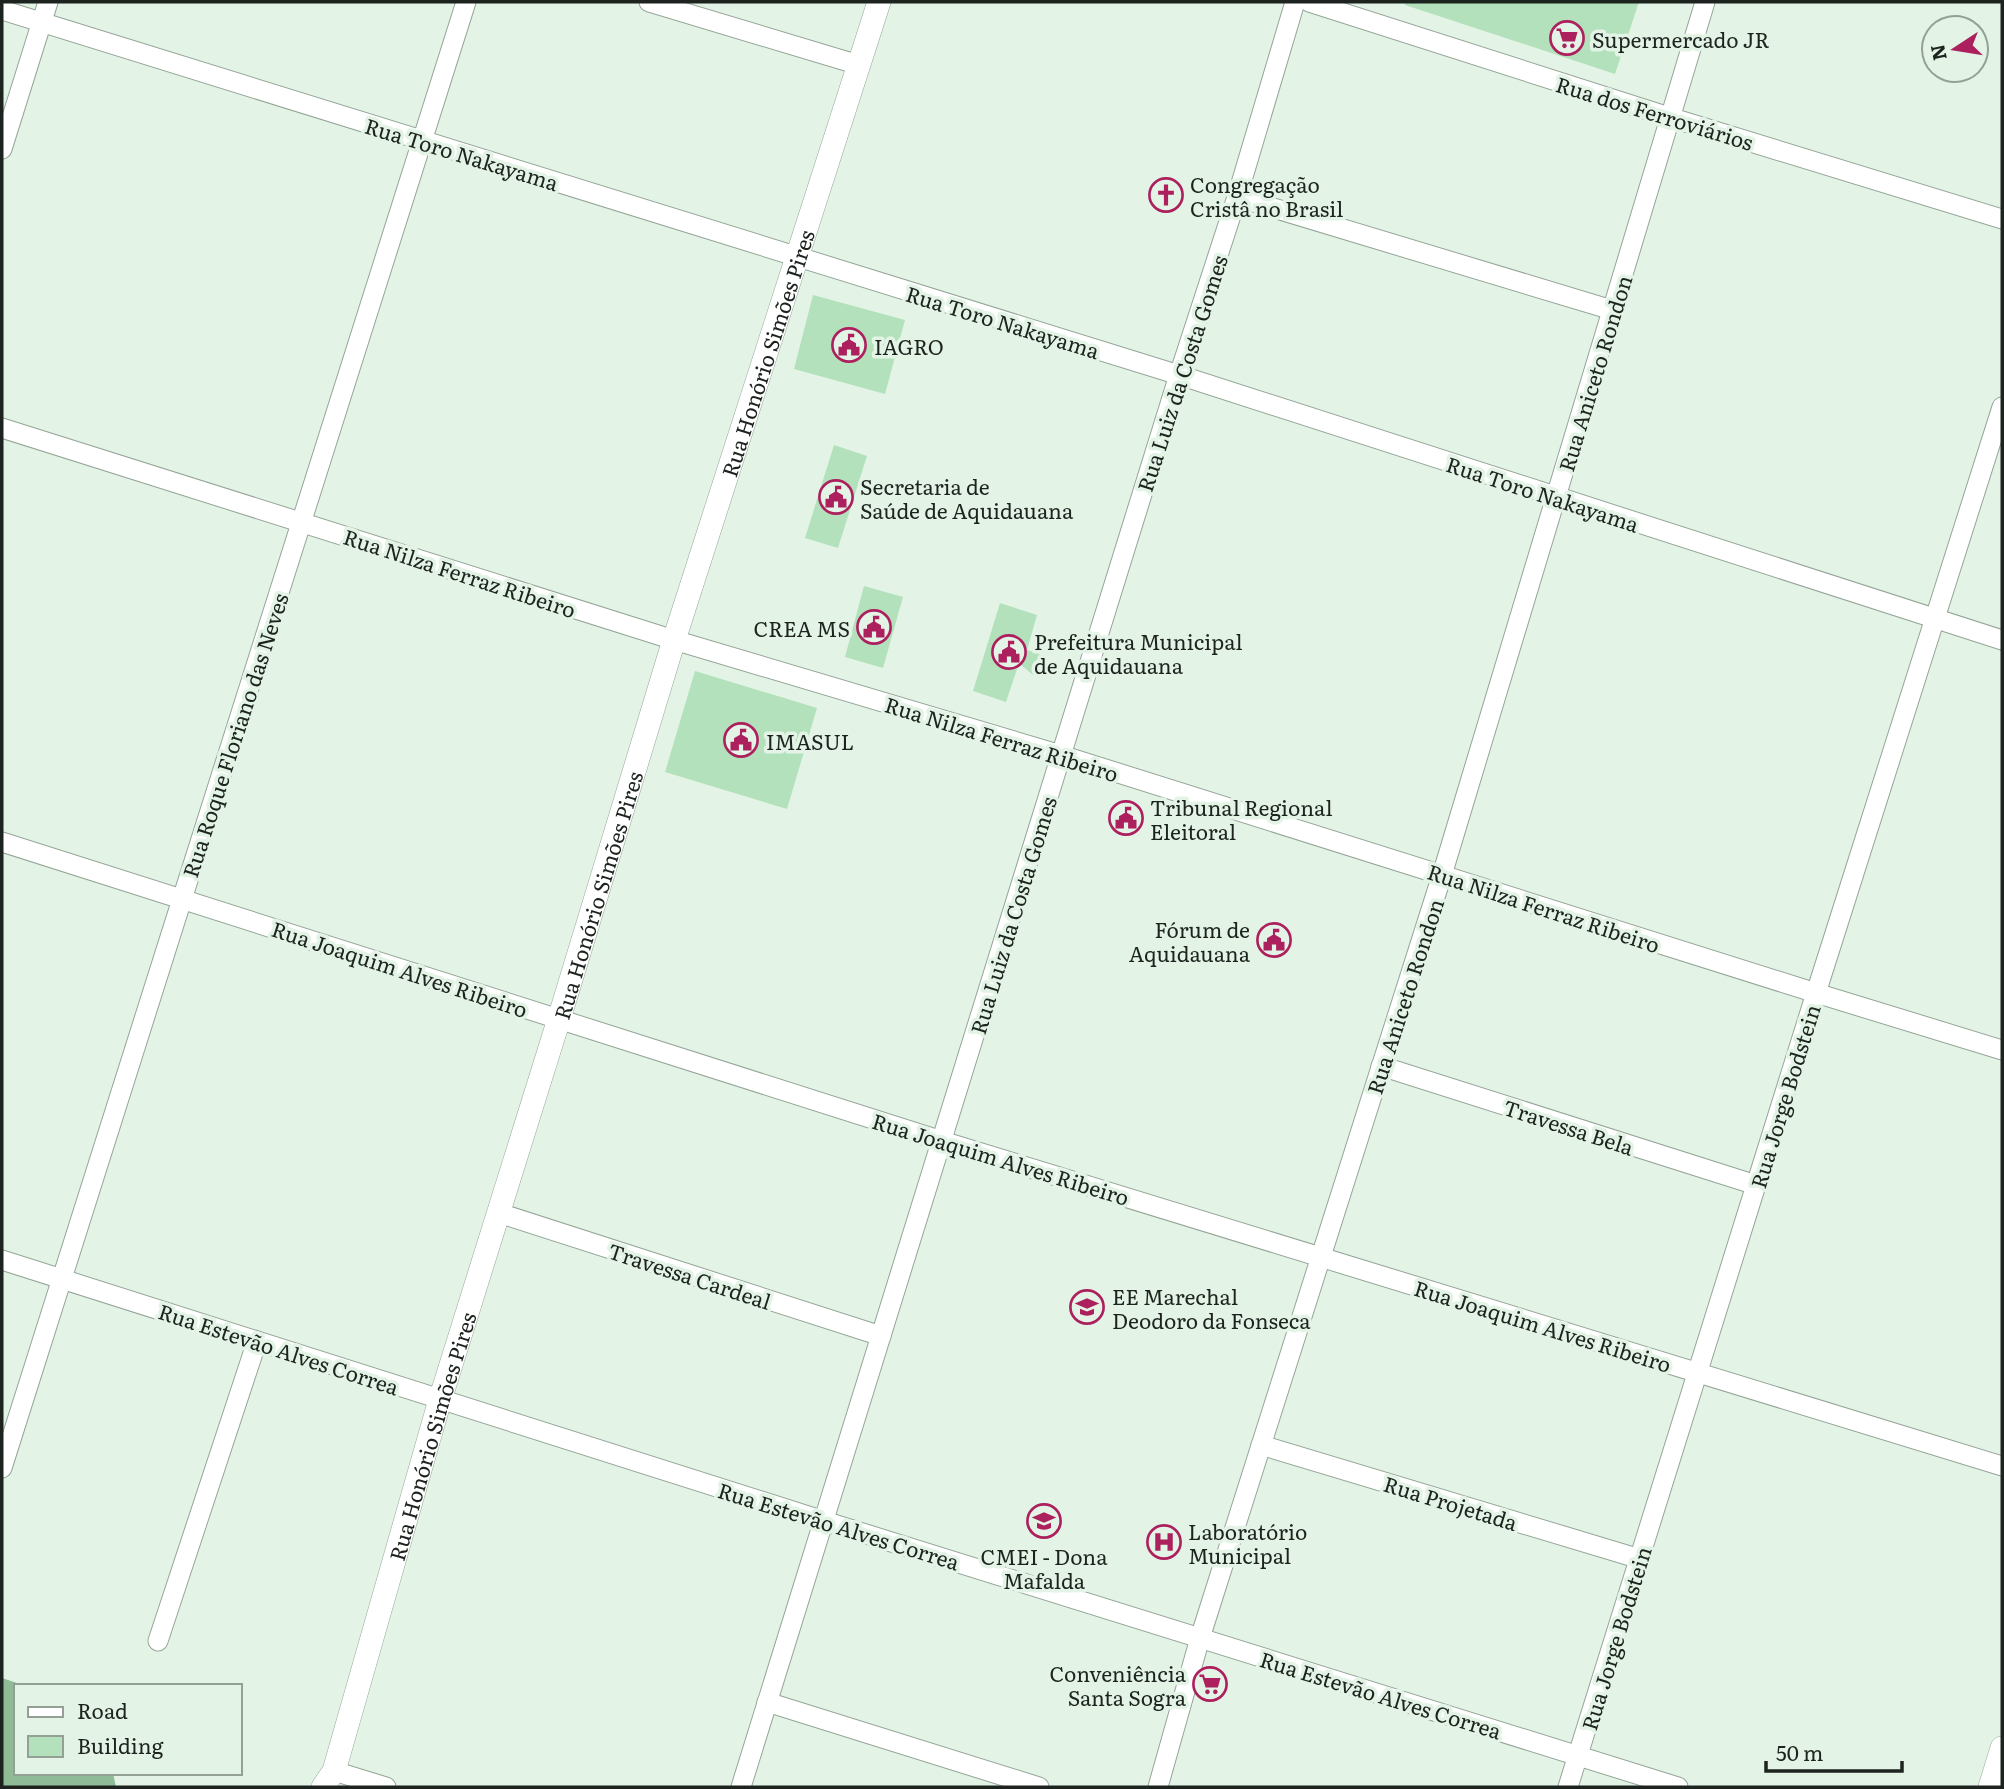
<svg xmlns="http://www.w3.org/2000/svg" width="2004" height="1789" font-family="Literata,serif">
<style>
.forest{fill:#8fbc97}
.building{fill:#b3e1bb}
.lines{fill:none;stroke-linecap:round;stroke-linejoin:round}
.minor-casing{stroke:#95a598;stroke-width:21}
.major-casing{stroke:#95a598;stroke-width:24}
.minor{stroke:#fff;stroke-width:19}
.major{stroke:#fff;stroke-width:23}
.labels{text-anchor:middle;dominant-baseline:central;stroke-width:7;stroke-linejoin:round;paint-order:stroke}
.poi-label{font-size:21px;fill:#1d231e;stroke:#e3f4e6;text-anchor:start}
.street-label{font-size:21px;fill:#1d231e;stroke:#e3f4e6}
</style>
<rect width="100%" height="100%" fill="#e3f4e6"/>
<path class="forest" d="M2 1678 26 1686H16V1773H113L116 1787H2Z"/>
<g class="building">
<path d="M1405 2H1639L1615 74 1405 5Z"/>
<path d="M813 295 905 320 885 394 794 369Z"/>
<path d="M834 445 867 456 838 548 805 538Z"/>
<path d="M864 586 903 597 883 668 845 657Z"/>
<path d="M1000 603 1037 615 1027 650 1040 654 1033 675 1019 663 1006 702 973 691Z"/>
<path d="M695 671 817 708 787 809 665 772Z"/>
</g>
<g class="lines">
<g class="minor-casing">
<g id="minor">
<path d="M649 2 859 65"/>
<path d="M1309 2 1669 117 2002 219"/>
<path d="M2 10 1179 375 2002 640"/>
<path d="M2 149 48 2"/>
<path d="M1237 197 1612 310"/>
<path d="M2 428 674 640 1061 755 1816 993 2002 1050"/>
<path d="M2 842 942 1141 2002 1466"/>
<path d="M1381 1066 1756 1185"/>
<path d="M499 1213 881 1336"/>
<path d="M2 1260 824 1521 1678 1787"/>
<path d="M1261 1445 1640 1559"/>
<path d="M2 1468 466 2"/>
<path d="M158 1641 257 1341"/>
<path d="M767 1702 1039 1787"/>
<path d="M334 1771 386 1787"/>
<path d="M741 1787 1179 375 1237 197 1295 2"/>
<path d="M1158 1787 1200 1638 1442 875 1705 2"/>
<path d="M1568 1787 1816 993 2002 407"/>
</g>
</g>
<g class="major-casing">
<g id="major">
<path id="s1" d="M323 1787 334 1771 440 1400 559 1019 674 640 879 2"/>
<path d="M1990 1787 2002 1748"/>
</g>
</g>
<use href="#minor" class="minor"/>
<use href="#major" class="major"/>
</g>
<defs>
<g id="supermarket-ring" transform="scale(1.75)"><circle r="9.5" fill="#e3f4e6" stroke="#ac205e" stroke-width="1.5"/><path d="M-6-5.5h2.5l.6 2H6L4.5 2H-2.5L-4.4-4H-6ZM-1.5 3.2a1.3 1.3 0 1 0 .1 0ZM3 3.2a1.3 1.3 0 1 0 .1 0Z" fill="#ac205e"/></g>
<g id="church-ring" transform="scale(1.75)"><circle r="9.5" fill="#e3f4e6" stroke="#ac205e" stroke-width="1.5"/><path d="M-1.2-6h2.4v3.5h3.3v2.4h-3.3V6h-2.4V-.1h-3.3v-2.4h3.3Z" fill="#ac205e"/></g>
<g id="civic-ring" transform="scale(1.75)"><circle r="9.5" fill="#e3f4e6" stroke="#ac205e" stroke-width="1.5"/><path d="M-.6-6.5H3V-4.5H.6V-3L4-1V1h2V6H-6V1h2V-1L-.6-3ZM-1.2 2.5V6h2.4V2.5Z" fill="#ac205e"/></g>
<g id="school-ring" transform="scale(1.75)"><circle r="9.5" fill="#e3f4e6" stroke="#ac205e" stroke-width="1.5"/><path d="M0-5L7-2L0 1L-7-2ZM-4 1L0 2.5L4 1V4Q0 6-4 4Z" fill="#ac205e"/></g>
<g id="hospital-ring" transform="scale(1.75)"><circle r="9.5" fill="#e3f4e6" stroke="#ac205e" stroke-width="1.5"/><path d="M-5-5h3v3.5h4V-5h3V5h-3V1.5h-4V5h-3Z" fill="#ac205e"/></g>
</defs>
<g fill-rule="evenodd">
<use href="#supermarket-ring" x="1567" y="38"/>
<use href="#church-ring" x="1166" y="195"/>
<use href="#civic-ring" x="849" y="345"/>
<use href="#civic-ring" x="836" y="497"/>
<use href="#civic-ring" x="874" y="627"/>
<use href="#civic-ring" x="1009" y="652"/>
<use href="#civic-ring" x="741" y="740"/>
<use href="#civic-ring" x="1126" y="818"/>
<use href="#civic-ring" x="1274" y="940"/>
<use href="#school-ring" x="1087" y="1307"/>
<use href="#school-ring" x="1044" y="1521"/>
<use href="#hospital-ring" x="1164" y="1542"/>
<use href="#supermarket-ring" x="1210" y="1684"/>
</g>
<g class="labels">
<g class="poi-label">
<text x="1592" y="38">Supermercado JR</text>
<text x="1190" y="183">Congregação<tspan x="1190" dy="24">Cristâ no Brasil</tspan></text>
<text x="874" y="345">IAGRO</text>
<text x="860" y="485">Secretaria de<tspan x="860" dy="24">Saúde de Aquidauana</tspan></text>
<text x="850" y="627" text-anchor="end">CREA MS</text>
<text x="1034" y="640">Prefeitura Municipal<tspan x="1034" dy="24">de Aquidauana</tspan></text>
<text x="766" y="740">IMASUL</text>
<text x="1150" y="806">Tribunal Regional<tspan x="1150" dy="24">Eleitoral</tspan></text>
<text x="1250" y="928" text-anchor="end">Fórum de<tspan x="1250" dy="24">Aquidauana</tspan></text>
<text x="1112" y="1295">EE Marechal<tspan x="1112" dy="24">Deodoro da Fonseca</tspan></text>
<text x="1188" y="1530">Laboratório<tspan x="1188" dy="24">Municipal</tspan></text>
<text x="1044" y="1555" text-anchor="middle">CMEI - Dona<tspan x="1044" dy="24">Mafalda</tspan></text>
<text x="1186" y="1672" text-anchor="end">Conveniência<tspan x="1186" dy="24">Santa Sogra</tspan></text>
</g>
<g class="street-label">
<text transform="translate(1655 112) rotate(17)">Rua dos Ferroviários</text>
<text transform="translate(462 153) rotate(17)">Rua Toro Nakayama</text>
<text transform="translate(1003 321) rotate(17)">Rua Toro Nakayama</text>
<text stroke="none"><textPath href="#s1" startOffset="1502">Rua Honório Simões Pires</textPath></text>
<text transform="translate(1181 373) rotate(-72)">Rua Luiz da Costa Gomes</text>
<text transform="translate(1594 373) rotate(-73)">Rua Aniceto Rondon</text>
<text transform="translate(1543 493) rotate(18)">Rua Toro Nakayama</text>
<text transform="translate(460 572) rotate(18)">Rua Nilza Ferraz Ribeiro</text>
<text transform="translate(234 735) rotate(-72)">Rua Roque Floriano das Neves</text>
<text transform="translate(1002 738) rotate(17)">Rua Nilza Ferraz Ribeiro</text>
<text stroke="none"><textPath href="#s1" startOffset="934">Rua Honório Simões Pires</textPath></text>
<text transform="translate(1544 907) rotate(18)">Rua Nilza Ferraz Ribeiro</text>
<text transform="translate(1012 915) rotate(-73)">Rua Luiz da Costa Gomes</text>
<text transform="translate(400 968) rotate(18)">Rua Joaquim Alves Ribeiro</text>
<text transform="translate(1404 996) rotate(-72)">Rua Aniceto Rondon</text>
<text transform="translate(1784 1096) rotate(-73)">Rua Jorge Bodstein</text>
<text transform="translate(1569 1126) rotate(18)">Travessa Bela</text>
<text transform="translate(1001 1158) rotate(17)">Rua Joaquim Alves Ribeiro</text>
<text transform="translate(690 1275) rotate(18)">Travessa Cardeal</text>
<text transform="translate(1543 1325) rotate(17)">Rua Joaquim Alves Ribeiro</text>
<text transform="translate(279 1348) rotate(18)">Rua Estevão Alves Correa</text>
<text stroke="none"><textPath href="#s1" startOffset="368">Rua Honório Simões Pires</textPath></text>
<text transform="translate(1451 1502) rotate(17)">Rua Projetada</text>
<text transform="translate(839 1525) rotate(17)">Rua Estevão Alves Correa</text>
<text transform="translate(1615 1638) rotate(-73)">Rua Jorge Bodstein</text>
<text transform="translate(1381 1694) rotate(17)">Rua Estevão Alves Correa</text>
</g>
</g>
<rect width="2004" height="1789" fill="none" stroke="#1d231e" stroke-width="7"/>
<rect x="14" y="1684" width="228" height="91" fill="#e3f4e6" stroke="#94a096" stroke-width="2"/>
<rect x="28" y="1707" width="35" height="10" fill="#ffffff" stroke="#94a096" stroke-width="2"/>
<text x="77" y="1719" font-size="21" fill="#1d231e">Road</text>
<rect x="28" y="1736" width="35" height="21" fill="#b3e1bb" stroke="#94a096" stroke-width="2"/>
<text x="77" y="1754" font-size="21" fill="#1d231e">Building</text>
<g transform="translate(1955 49) rotate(258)"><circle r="33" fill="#e3f4e6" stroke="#94a096" stroke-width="2"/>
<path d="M0-5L12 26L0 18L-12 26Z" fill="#ac205e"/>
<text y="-10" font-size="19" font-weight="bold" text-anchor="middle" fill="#1d231e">N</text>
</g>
<path d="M1766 1761v10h136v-10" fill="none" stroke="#1d231e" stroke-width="3.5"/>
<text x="1776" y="1761" font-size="21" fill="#1d231e" stroke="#e3f4e6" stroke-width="5" paint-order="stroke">50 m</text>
</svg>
